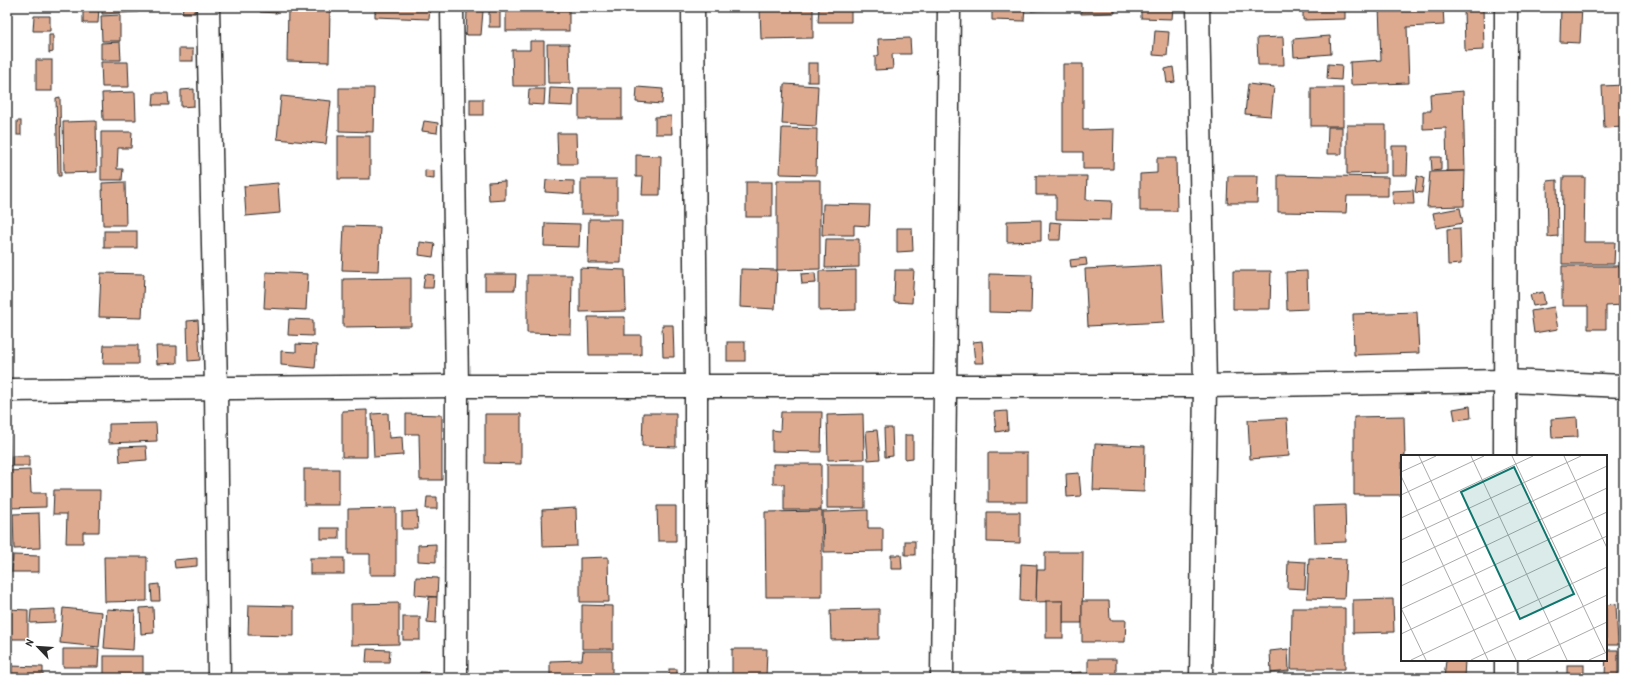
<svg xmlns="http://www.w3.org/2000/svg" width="1631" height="685" font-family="'Patrick Hand',sans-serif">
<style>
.building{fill:#ddaa90;stroke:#2b2b2b}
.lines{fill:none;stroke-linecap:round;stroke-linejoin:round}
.minor-casing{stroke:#2b2b2b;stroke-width:25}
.minor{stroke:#fff;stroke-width:22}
.inset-road{fill:none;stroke:#aaa;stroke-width:1}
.view{fill:#0f766e;fill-opacity:0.15;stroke:#0f766e;stroke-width:2}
.inset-edge{fill:none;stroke:#2b2b2b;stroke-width:2}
</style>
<rect width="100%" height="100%" fill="#fff"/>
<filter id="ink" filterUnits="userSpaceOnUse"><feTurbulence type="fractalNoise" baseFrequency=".025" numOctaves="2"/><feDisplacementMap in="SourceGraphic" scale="8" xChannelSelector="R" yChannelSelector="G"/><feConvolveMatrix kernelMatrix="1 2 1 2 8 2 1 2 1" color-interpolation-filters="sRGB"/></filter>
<g filter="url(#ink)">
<g class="building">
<path d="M83 7H99L98 23H83Z"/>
<path d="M102 7H138V12L102 14Z"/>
<path d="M183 7H195V13H182Z"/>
<path d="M261 7H277V13L260 12Z"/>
<path d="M288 7H330L329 62 287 61Z"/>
<path d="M375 7H430L429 19 375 17Z"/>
<rect x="489" y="7" width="11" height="20"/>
<rect x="506" y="7" width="63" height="24"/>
<path d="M760 7H813V38L761 39Z"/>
<path d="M819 7H851V22H818Z"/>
<path d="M992 7H1025L1024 21 992 20Z"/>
<path d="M1031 7H1059V9L1031 11Z"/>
<path d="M1081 7H1115V13L1081 14Z"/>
<path d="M1141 7H1173L1172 19 1141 18Z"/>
<path d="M1303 7H1345V19L1303 20Z"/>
<path d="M1379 7H1443L1444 25 1407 27 1409 83 1351 85 1350 62 1381 60Z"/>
<path d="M1483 7 1484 50 1465 51 1464 8Z"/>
<path d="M1561 7H1582L1580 43 1560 42Z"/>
<path d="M467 10 483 11 481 35H466Z"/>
<path d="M120 15V41H102L101 16Z"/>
<path d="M34 16H50V31H33Z"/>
<path d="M1155 31 1169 32 1167 56 1153 55Z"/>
<path d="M49 35H53V52L49 53Z"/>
<path d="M1330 36 1331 54 1294 57 1293 39Z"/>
<path d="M1283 37 1284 65H1258L1257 38Z"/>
<path d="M910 38 911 54H892L893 69 875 70V56L879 55 878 39Z"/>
<path d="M530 41H544V86H513L512 50H530Z"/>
<path d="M120 42 121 60H101V43Z"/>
<path d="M547 44H569L570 83H548Z"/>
<rect x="179" y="49" width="14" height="12"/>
<rect x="36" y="60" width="16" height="31"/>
<path d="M101 62H128L129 87H102Z"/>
<rect x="808" y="63" width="10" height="19"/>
<path d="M1063 64H1083V130L1114 129 1113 169H1083V152H1063Z"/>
<path d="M1328 64 1342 65 1341 80 1327 79Z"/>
<path d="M1173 67 1175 82 1167 83 1165 69Z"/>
<path d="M784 84 818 86 816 126 782 124Z"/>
<path d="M1248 84 1274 87 1271 116 1245 114Z"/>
<path d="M1624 85V127L1604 128 1602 86Z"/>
<path d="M637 87 663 89 662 104 636 102Z"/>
<path d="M339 88H374L373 132 339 131Z"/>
<path d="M550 88 574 89 573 106 549 105Z"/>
<rect x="579" y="88" width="43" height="31"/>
<rect x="1311" y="88" width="32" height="38"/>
<path d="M194 89V106L181 107V90Z"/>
<path d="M529 89H545L544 105 528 104Z"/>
<path d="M1463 91 1465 171H1447L1446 128 1423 129V111H1431L1430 94Z"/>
<path d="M135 92 136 120H103L102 93Z"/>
<path d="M154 93H168L169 105H153Z"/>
<path d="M281 96 331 101 326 144 277 139Z"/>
<path d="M60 97 61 176H58L56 98Z"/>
<rect x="470" y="99" width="13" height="16"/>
<path d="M671 116 672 134H655V117Z"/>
<rect x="17" y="121" width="4" height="14"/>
<path d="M96 121 97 172 64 173 63 122Z"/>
<path d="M424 121 438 123 437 133 422 131Z"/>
<path d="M1347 125H1386V173L1347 174Z"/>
<path d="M1328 127H1342V154H1327Z"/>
<path d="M782 128 817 129 816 175 780 174Z"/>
<path d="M101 132H132L131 148H118L117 169H123L122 180H101Z"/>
<path d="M557 133H576L577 164H558Z"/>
<rect x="338" y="136" width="32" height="43"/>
<path d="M1392 146H1408L1407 175H1392Z"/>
<path d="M636 155 661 156 660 195H642L643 177H636Z"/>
<path d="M1431 157H1441V170L1432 171Z"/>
<path d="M1157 158H1176L1177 211H1140V174L1157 173Z"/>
<path d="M425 170 434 171V179L425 178Z"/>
<path d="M1465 171 1464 206 1427 207 1430 172Z"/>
<path d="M1278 175 1388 177V196H1347L1346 213 1278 212Z"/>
<path d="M1036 176H1087L1086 200 1112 201 1111 220 1056 219V195H1036Z"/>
<path d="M1228 176H1258L1257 203H1227Z"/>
<path d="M1417 176 1424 178 1422 193 1415 192Z"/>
<path d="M1563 177H1585L1584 242H1615L1614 264H1562Z"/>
<rect x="581" y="179" width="36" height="35"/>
<path d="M546 180 574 181V194L545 192Z"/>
<path d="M777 180H820V269L777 270Z"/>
<path d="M1557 180 1558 236 1548 237 1547 181Z"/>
<path d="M505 181V200L489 201 488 182Z"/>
<path d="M125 182 126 225H103L102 183Z"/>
<rect x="746" y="182" width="26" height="35"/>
<path d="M278 183 280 213 246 216 244 186Z"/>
<path d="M1413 190 1414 204H1393L1392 191Z"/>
<path d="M823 204 870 205 869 226 854 225V235H822Z"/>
<path d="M1460 208 1463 223 1436 228 1433 213Z"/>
<path d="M589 219H622L621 263H588Z"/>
<path d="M1041 220V241L1007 242V221Z"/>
<path d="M1050 222 1061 223 1060 240H1049Z"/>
<path d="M545 223 580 224 579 247 544 246Z"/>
<path d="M344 226 380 227 378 271 342 270Z"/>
<path d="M897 228H912L913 251 897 252Z"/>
<path d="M1460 228 1461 264 1448 265 1447 229Z"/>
<rect x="104" y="231" width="33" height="17"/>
<path d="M826 239H859V267L825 268Z"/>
<path d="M420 242 435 244 433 257 419 255Z"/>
<path d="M1086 258 1087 265 1071 267 1070 260Z"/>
<path d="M1161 265 1164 322 1088 326 1085 269Z"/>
<path d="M1562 266H1623V305L1606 306V329H1588V306H1562Z"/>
<path d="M580 268 625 270 626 311 580 312Z"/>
<path d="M741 269 777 270 775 309 740 307Z"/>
<path d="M856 270V310L819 311V271Z"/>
<path d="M895 270H914L912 303 894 302Z"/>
<path d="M1233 271H1271L1270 309H1233Z"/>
<path d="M1307 271 1308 309 1287 310 1286 272Z"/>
<path d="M266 272 308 274 306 310 264 308Z"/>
<path d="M101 273 144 274 142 318 99 317Z"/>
<path d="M815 273 816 283 802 284 801 274Z"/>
<path d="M425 274 434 275 433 288H423Z"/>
<path d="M485 274H516L515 290H485Z"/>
<path d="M989 274 1032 275 1031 313 989 312Z"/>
<path d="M527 275H572L571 334 527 333Z"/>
<path d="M411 278V326L343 327V279Z"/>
<path d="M1543 292 1545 304 1533 306 1530 295Z"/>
<path d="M1554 307 1558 329 1534 333 1531 311Z"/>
<path d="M1417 312 1419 353 1354 355 1353 314Z"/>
<path d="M588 317H625V335H641V355H589Z"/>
<path d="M289 319 313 320V336L288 335Z"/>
<path d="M198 320 200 360 188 361 187 321Z"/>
<path d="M662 325H673L674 357H663Z"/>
<path d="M982 341 984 363H975L973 342Z"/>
<rect x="727" y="342" width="18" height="19"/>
<path d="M296 344 317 345 315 368 281 365V351L296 352Z"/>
<path d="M104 345H138V364H103Z"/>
<path d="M156 346H177V363L157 364Z"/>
<path d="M1470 406 1471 418 1455 420 1453 409Z"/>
<path d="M367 410V457H342V411Z"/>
<path d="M1007 411 1008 430 996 432 994 412Z"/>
<path d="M781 412H822L821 452 772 451V430L780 431Z"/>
<path d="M388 413 389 438 402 437 403 455 374 457 372 414Z"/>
<path d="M643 413H676V447L642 446Z"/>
<path d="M406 414 442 415V480H420L419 434H406Z"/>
<path d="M485 414H521V464L485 463Z"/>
<path d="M863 414 864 459 828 460 827 415Z"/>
<path d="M1404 416 1405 456H1402V495H1354V417Z"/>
<path d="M1577 417 1578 437 1552 438 1551 419Z"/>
<path d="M7 418H9L10 467 7 466Z"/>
<path d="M1287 418 1289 456 1250 459 1248 420Z"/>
<path d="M156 423 157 441 109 443V424Z"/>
<path d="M884 428H892L893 456 885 457Z"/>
<path d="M877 430 880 459 868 460 866 431Z"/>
<path d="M905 435H913V458L905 459Z"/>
<path d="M1095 444 1145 446 1144 492 1093 490Z"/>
<path d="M146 446 147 460 120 462 119 447Z"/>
<rect x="988" y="453" width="39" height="49"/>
<rect x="12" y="456" width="17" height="10"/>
<path d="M773 464H821V510H784V484H773Z"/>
<rect x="827" y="464" width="38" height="44"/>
<rect x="304" y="469" width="35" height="36"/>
<path d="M30 470 31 493H46V507L7 508V471Z"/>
<path d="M1079 473 1081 496 1067 497 1066 474Z"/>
<path d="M54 490H100L99 532H83V543H66L67 514H53Z"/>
<path d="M427 497H437V509H426Z"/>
<path d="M1345 505 1346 542 1315 543 1314 506Z"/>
<path d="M657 506H676V541H658Z"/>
<path d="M396 508V575H370V554H348V509Z"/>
<path d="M576 508 577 546 543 547 542 510Z"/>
<path d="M868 510V528H883V551L824 552 823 512Z"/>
<path d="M417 511 418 529H402V512Z"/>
<path d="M822 511V597H766L765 512Z"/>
<path d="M987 512H1020V543L987 542Z"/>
<path d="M39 513 40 548 14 549 13 514Z"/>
<rect x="321" y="528" width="18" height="11"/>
<rect x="905" y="541" width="10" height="14"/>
<path d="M436 544V562L418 561V545Z"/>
<path d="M1045 552H1083L1082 623H1063V601L1036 602 1037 570H1045Z"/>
<path d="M13 555 39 556V572H12Z"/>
<path d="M891 555H901L902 569H891Z"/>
<path d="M104 557H147V601L105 602Z"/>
<path d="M608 557 609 602H580V558Z"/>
<path d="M197 558V566L175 568 174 560Z"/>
<rect x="310" y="558" width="34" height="16"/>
<path d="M1309 558 1346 559 1344 599 1307 598Z"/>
<path d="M1288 561 1306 562 1305 589 1287 588Z"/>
<path d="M1021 564 1037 565 1036 602 1020 601Z"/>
<path d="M416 577 438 578 437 597 415 595Z"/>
<path d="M159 584 160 601H152L151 585Z"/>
<path d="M429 597H437L436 623 427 622Z"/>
<path d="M1393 599 1394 632 1353 633V600Z"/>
<rect x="1046" y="601" width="17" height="37"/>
<path d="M1082 601H1109L1110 620H1126L1125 642H1082Z"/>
<path d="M399 603V644L351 645V604Z"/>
<path d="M1616 604 1618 645H1606V605Z"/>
<path d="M249 605 294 606V636L248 635Z"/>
<path d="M582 605 613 606V649H582Z"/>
<path d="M153 607 154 633 141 634 140 608Z"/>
<path d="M63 608 102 612 99 647 60 643Z"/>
<path d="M1292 608H1345V669H1291Z"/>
<path d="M8 609 28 610V639H8Z"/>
<path d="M55 609V622L30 623 31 610Z"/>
<path d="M107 609 135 611 133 650 104 648Z"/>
<path d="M879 609V639L831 640 830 610Z"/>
<rect x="403" y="617" width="17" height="23"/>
<path d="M63 649H99L98 667H63Z"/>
<path d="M367 649 390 650 389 662H366Z"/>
<path d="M732 649H767L766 678H732Z"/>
<path d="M1288 649 1289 671 1271 673 1270 651Z"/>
<path d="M1606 650H1618V676L1605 677Z"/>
<path d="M583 651H612V678H550V661L582 660Z"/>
<rect x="104" y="656" width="39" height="22"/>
<rect x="1088" y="659" width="28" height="19"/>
<path d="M1446 660H1465L1464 678H1444Z"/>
<rect x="1567" y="665" width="17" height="13"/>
<path d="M9 666 43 667V678H9Z"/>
<rect x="669" y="669" width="8" height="9"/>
<path d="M420 672 437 673V678H420Z"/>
<path d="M1082 672V678H1069V673Z"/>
</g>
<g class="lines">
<g class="minor-casing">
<g id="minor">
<path d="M208 7 216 388 219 678"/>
<path d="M452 7 457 386 456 678"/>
<path d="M693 7 696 386V678"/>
<path d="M1198 7 1205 386 1201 678"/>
<path d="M7 390 457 386H1205L1505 381 1624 386"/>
<path d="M1505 456 1506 7"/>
<path d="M1506 660V678"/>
<path d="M942 678 949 7"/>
</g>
</g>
<use href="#minor" class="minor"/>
</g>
</g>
<g transform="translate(1401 455)">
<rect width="206" height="206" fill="#fff"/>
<path class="inset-road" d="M18 1 115 205M70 1 166 205M111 1 204 197M163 1 206 93M0 17 35 1M0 21 87 205M0 40 83 1M0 63 132 1M0 85 180 1M0 108 206 11M0 131 206 33M0 153 25 205M0 154 206 57M0 179 206 81M10 205 206 112M70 205 206 140M126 205 206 167M188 205 206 197"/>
<path class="view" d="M113 12 173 139 119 164 60 37Z"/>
<rect width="206" height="206" class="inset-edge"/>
</g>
<rect width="1631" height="685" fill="none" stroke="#fff" stroke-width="24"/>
<rect x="12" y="12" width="1607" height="661" fill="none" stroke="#2b2b2b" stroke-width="1.5" filter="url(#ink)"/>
<g transform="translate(38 647) rotate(295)" stroke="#ffffff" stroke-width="3" paint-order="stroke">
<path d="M0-3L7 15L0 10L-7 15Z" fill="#2b2b2b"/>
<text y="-6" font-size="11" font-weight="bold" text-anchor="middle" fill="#2b2b2b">N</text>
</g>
</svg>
